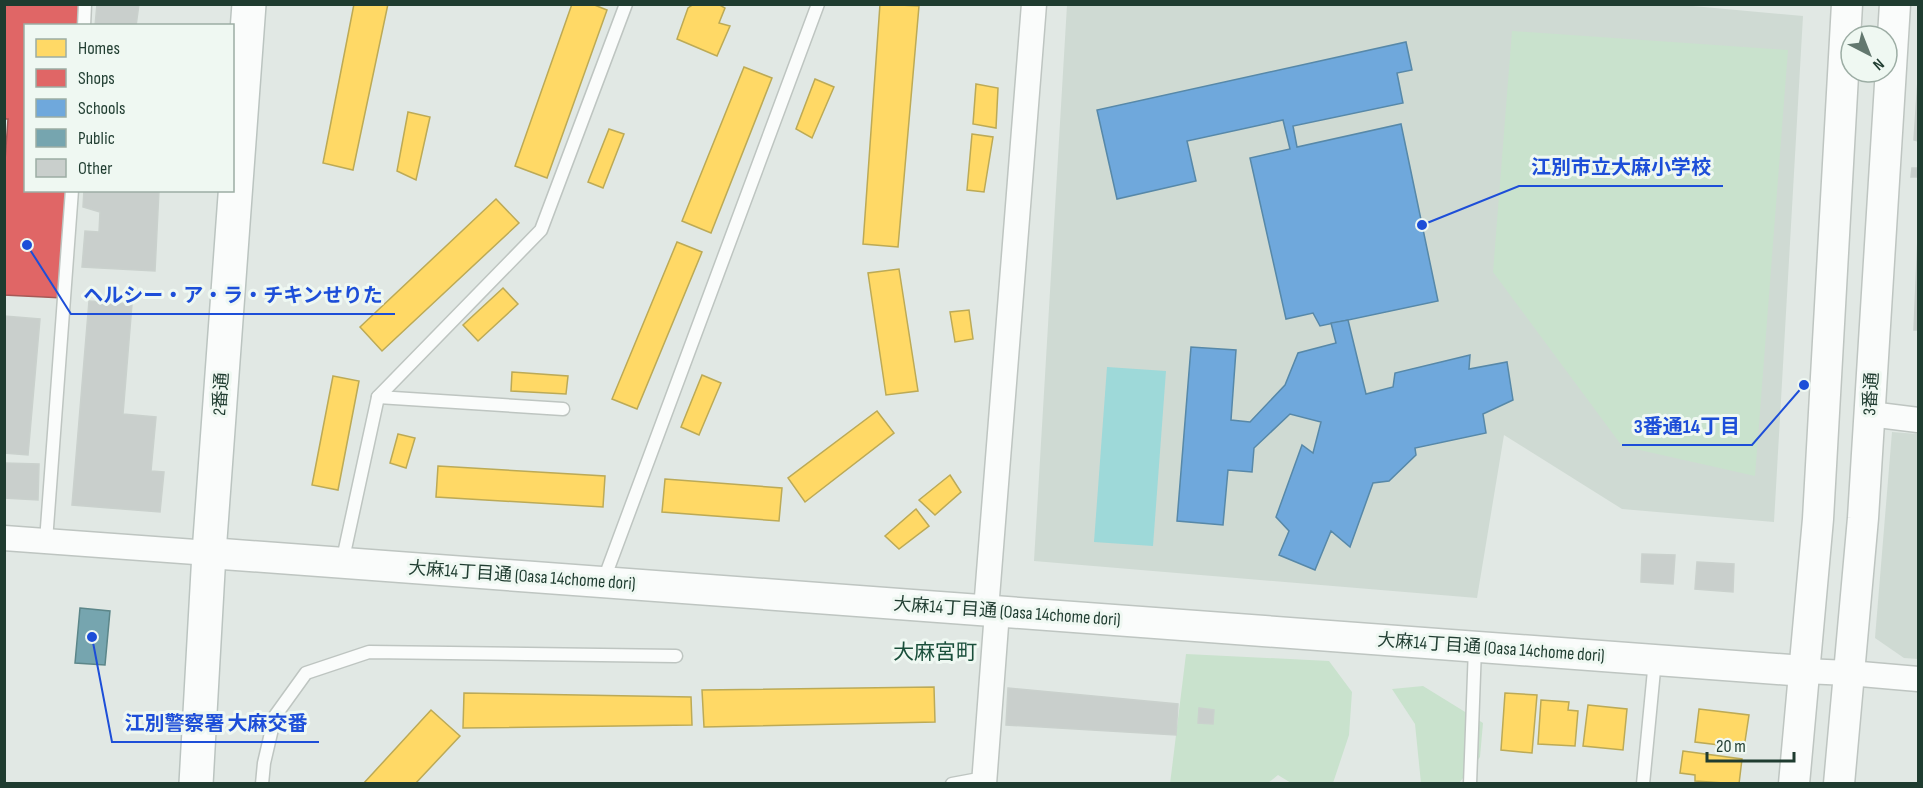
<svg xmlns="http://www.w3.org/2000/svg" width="1923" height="788" font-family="'Sofia Sans Condensed','Noto Sans JP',sans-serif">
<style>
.built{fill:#cfdad3}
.green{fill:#c9e2cd}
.water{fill:#9ed9d9}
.homes{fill:#ffd966;stroke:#bcaa56;stroke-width:1.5}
.shops{fill:#e06666;stroke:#a65956;stroke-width:1.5}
.schools{fill:#6fa8dc;stroke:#5788a8;stroke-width:1.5}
.public{fill:#76a5af;stroke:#5c8689;stroke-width:1.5}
.building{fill:#c9cfcc;stroke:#cad1cd;stroke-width:1.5}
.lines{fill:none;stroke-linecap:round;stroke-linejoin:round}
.service-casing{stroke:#bec5c1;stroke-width:15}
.minor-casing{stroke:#bec5c1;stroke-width:27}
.tertiary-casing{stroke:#bec5c1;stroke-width:33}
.secondary-casing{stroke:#bbc4c0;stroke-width:36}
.service{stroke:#fafcfb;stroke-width:12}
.minor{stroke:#fafcfb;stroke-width:24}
.tertiary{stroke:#fafcfb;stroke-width:30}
.secondary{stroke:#fafcfb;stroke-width:33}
.labels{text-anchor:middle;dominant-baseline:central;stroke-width:6;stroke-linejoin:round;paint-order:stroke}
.street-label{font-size:18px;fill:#1f3c30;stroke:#eff8f2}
.quarter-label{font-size:21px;fill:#1a4f3b;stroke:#eff8f2}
.leader{fill:none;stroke:#1d4ed8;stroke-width:2}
.callout-dot{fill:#1d4ed8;stroke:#eff8f2;stroke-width:2}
.callout-label{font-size:20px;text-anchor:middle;font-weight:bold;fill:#1d4ed8;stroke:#eff8f2;stroke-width:6;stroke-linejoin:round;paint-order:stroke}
</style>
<rect width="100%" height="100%" fill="#e1e8e4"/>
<g class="built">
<path d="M1671 4 1803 16 1774 522 1622 509 1504 435 1477 598 1034 561 1067 5Z"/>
<path d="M1892 432 1918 434V659L1904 658 1875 638Z"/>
</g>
<g class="green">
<path d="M1512 31 1788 50 1755 476 1622 446 1493 272Z"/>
<path d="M1186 654 1329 661 1352 692 1349 735 1333 783H1291L1278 775 1268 783 1170 784Z"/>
<path d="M1423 686 1483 723 1480 757 1459 783H1421L1415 724 1392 689Z"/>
</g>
<path class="water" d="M1107 367 1166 371 1153 546 1094 542Z"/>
<g class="homes">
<path d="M354 4H388L353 170 323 163Z"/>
<path d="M572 4H592L607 10 547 178 515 166Z"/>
<path d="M694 4H718L725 8 719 23 730 26 717 56 677 39 688 8Z"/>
<path d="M880 4 919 6 898 247 863 244Z"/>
<path d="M744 67 772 78 711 233 682 221Z"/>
<path d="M815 79 834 87 812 138 796 129Z"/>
<path d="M976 84 998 88 996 128 973 124Z"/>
<path d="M408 112 430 117 416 180 397 171Z"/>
<path d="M609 129 624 134 603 188 588 182Z"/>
<path d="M972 134 993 137 984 192 967 190Z"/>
<path d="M496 199 519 223 382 351 360 327Z"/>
<path d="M677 242 702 252 637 409 612 399Z"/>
<path d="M899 269 918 391 886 395 868 273Z"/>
<path d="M503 288 518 304 478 341 463 325Z"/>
<path d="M969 310 973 339 955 342 950 312Z"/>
<path d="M512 372 568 376 566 394 511 391Z"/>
<path d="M702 375 721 383 699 435 681 427Z"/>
<path d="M333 376 359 381 338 490 312 485Z"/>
<path d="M877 411 894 433 805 502 788 478Z"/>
<path d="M398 434 415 438 406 468 390 463Z"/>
<path d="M438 466 605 476 603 507 436 497Z"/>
<path d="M950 475 961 492 935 515 919 500Z"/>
<path d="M665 479 782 488 779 521 662 512Z"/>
<path d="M916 509 929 526 899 549 885 536Z"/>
<path d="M934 687 935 722 704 727 702 690Z"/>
<path d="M464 693 691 697 692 725 463 728Z"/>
<path d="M1505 693 1537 695 1532 753 1501 750Z"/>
<path d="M1541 700 1569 702 1568 710 1578 711 1575 746 1538 744Z"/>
<path d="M1588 705 1627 709 1623 750 1583 746Z"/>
<path d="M1699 709 1749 715 1744 748 1695 742Z"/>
<path d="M431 710 460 736 415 784H363Z"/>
<path d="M1683 751 1742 759 1739 784 1695 781V775L1680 773Z"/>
</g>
<path class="shops" d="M4 4H80L79 26H26V190H69L63 298 4 295V175L8 119H4Z"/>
<g class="schools">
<path d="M1406 42 1412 70 1397 73 1403 103 1293 126 1297 147 1401 124 1438 301 1320 326 1313 313 1286 319 1250 158 1290 149 1283 120 1187 141 1196 181 1117 199 1097 110Z"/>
<path d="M1348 320 1366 394 1393 387 1395 373 1470 355 1469 369 1507 362 1513 400 1483 414 1486 433 1415 448 1416 455 1389 481 1373 483 1350 547 1331 531 1315 570 1279 555 1289 531 1276 517 1302 445 1313 453 1321 422 1290 414 1254 448 1252 472 1228 470 1223 525 1177 521 1191 347 1236 350 1231 420 1250 422 1285 385 1298 353 1336 343 1331 323Z"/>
</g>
<path class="public" d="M80 608 110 611 105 665 75 663Z"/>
<g class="building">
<path d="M97 4H139L136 26H95Z"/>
<path d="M1918 80V141L1914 140Z"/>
<path d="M1912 168H1918V177H1911Z"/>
<path d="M84 190H159L155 271 82 267 85 231 99 232 100 212 83 207Z"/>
<path d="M1918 237V330H1914Z"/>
<path d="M89 301 132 304 123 414 156 417 151 471 164 472 160 512 72 505Z"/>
<path d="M4 316 40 319 28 455 4 453Z"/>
<path d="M4 463 39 464 38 500 4 498Z"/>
<path d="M1642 554 1675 555 1673 584 1641 582Z"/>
<path d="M1697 562 1734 564 1733 592 1695 589Z"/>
<path d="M1008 688 1178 704 1176 735 1006 725Z"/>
<path d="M1199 708 1214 710 1213 724 1198 723Z"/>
</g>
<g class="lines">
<g class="service-casing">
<g id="service">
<path d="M84 26 85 4"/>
<path d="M378 397 563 409"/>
<path d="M46 541 72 190"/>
<path d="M342 563 378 397 541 230 626 4"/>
<path d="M603 582 818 4"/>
<path d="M262 784 264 763 275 716 306 673 369 652 676 656"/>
<path d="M952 784 984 778"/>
<path d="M1470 784 1475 647"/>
<path d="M1643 784 1655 660"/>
</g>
</g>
<g class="minor-casing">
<g id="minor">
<path d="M1870 414 1918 420"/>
<path d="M4 538 209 553"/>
<path d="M986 610 1034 4"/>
<path d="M1804 671 1849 673 1918 679"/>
<path d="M984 784 997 612"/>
</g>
</g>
<g class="tertiary-casing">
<g id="tertiary">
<path d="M209 553 1804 671"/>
<path d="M1794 784 1818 519 1847 4"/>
<path d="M1839 784 1863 518 1895 4"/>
</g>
</g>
<g class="secondary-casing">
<path id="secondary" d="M196 784 209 553 249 4"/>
</g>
<use href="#service" class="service"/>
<use href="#minor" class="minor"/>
<use href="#tertiary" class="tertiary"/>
<use href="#secondary" class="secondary"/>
</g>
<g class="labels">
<g class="street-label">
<text transform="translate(221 394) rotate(-86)">2番通</text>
<text transform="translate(1871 394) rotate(-86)">3番通</text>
<text transform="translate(522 576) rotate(4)">大麻14丁目通 (Oasa 14chome dori)</text>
<text transform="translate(1007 612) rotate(4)">大麻14丁目通 (Oasa 14chome dori)</text>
<text transform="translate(1491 648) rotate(4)">大麻14丁目通 (Oasa 14chome dori)</text>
</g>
<g class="quarter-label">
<text x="935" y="652">大麻宮町</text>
</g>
</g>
<path class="leader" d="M1422 225L1519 186H1723M27 245L71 314H395M1804 385L1752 445H1622M92 637L112 742H319"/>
<g class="callout-dot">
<circle cx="1422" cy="225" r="6"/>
<circle cx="27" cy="245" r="6"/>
<circle cx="1804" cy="385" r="6"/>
<circle cx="92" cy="637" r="6"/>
</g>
<g class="callout-label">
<text x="1621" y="174">江別市立大麻小学校</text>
<text x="233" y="302">ヘルシー・ア・ラ・チキンせりた</text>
<text x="1687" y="433">3番通14丁目</text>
<text x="216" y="730">江別警察署 大麻交番</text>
</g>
<rect width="1923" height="788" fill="none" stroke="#1f3c30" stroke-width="12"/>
<rect x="24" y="24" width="210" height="168" fill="#eff8f2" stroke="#9cada4" stroke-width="1.5"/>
<rect x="36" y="39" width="30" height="18" fill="#ffd966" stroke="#9cada4" stroke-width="1.5"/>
<text x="78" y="54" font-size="18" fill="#1f3c30">Homes</text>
<rect x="36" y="69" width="30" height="18" fill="#e06666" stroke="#9cada4" stroke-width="1.5"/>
<text x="78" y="84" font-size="18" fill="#1f3c30">Shops</text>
<rect x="36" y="99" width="30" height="18" fill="#6fa8dc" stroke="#9cada4" stroke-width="1.5"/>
<text x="78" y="114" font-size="18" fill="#1f3c30">Schools</text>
<rect x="36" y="129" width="30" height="18" fill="#76a5af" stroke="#9cada4" stroke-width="1.5"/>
<text x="78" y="144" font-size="18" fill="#1f3c30">Public</text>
<rect x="36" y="159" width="30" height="18" fill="#c9cfcc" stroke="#9cada4" stroke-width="1.5"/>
<text x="78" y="174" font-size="18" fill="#1f3c30">Other</text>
<g transform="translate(1869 54) rotate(138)"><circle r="28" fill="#eff8f2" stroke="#9cada4" stroke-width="1.5"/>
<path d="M0-4.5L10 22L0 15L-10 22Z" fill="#63786f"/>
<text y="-9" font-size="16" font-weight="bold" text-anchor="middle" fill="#1f3c30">N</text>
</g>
<path d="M1707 752v9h87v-9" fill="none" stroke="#1f3c30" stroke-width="3"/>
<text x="1716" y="752" font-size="18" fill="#1f3c30" stroke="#eff8f2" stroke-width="4.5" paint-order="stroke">20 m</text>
</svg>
